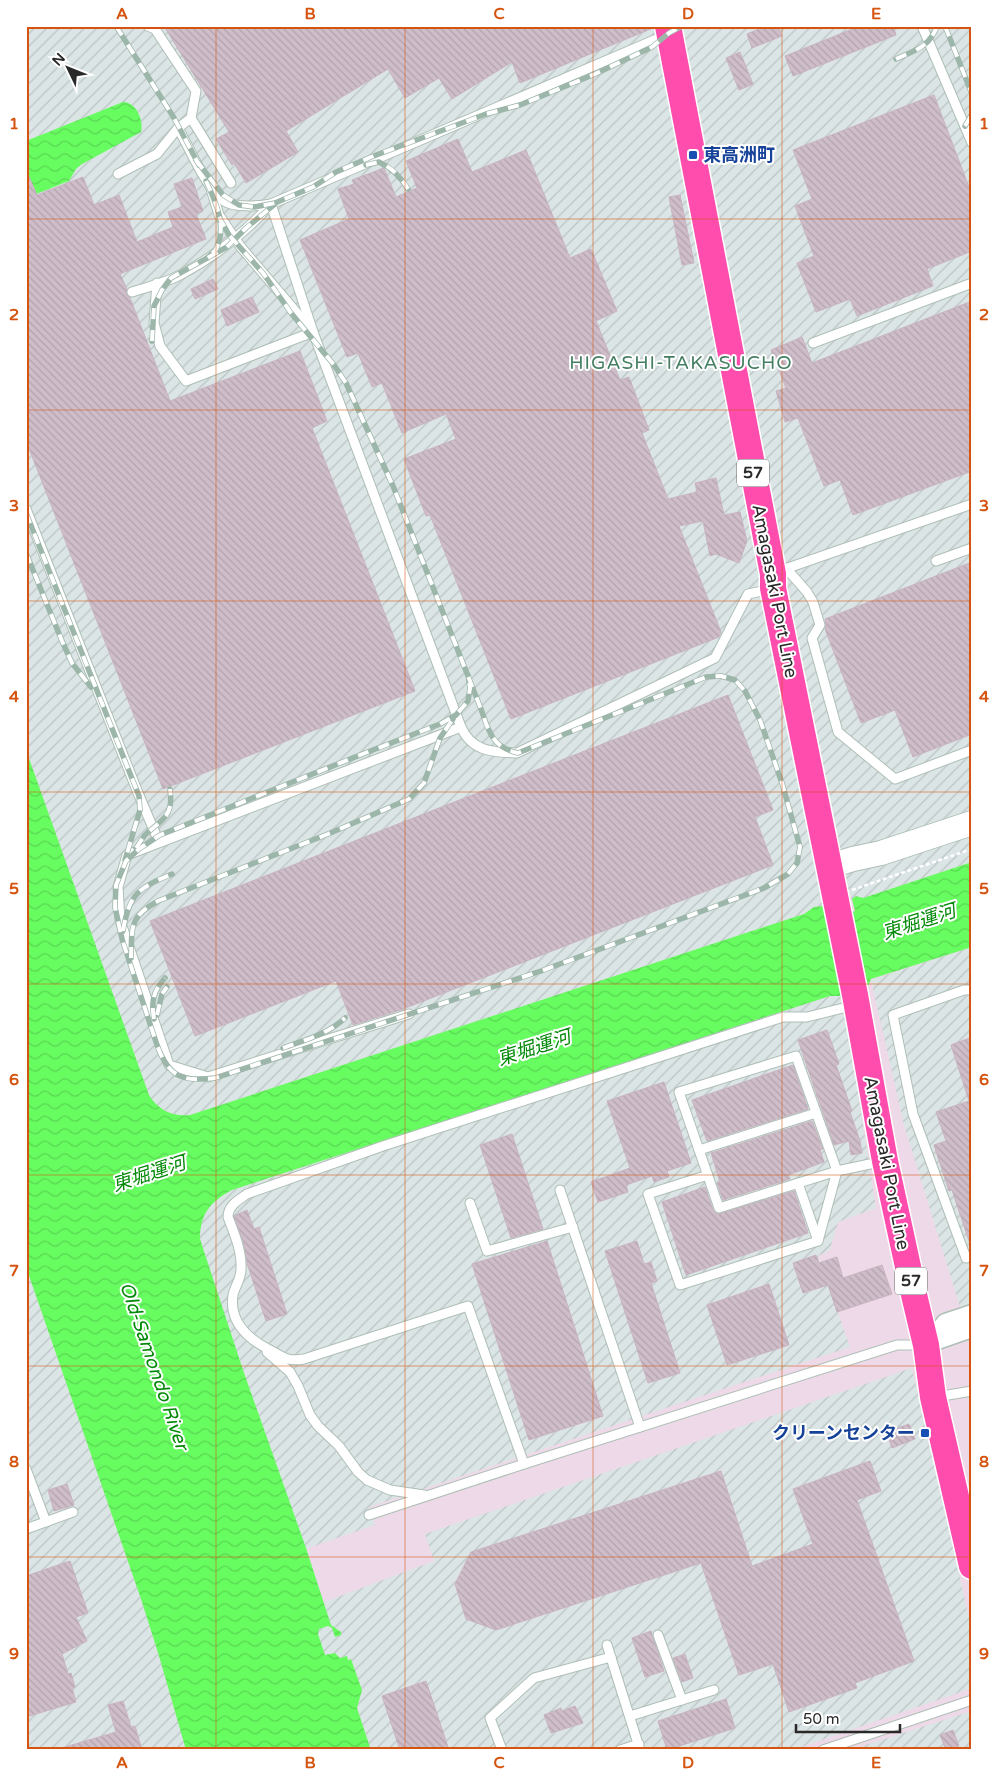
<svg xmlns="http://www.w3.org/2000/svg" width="998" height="1776" font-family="'Varela Round','Noto Sans JP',sans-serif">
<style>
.industrial{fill:url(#industrial-furrows)}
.water{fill:url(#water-waves)}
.building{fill:url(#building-back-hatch);stroke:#c9b3c2}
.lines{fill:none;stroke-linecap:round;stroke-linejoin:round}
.lane-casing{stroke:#aebfb6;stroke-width:11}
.street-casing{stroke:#aebfb6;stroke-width:19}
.secondary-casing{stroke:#aebfb6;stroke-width:26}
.primary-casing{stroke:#fff;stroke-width:29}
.path{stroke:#fff;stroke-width:2.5;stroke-dasharray:4 2.5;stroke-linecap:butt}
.lane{stroke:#fff;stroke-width:9}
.street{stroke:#fff;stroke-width:16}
.secondary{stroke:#fff;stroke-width:24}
.primary{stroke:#ff4dae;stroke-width:26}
.rail-casing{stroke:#9cb6aa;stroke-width:5.5}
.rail{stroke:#fff;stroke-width:4;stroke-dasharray:11;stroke-linecap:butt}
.grid{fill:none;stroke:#d5540f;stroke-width:1;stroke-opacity:0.55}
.transit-dot{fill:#1a4fb4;stroke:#fff;stroke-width:2}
.labels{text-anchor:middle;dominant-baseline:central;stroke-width:4;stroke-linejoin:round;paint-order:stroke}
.shield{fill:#fff;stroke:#696969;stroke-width:1}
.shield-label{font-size:16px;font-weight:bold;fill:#292929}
.transit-label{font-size:18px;font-weight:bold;fill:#164399;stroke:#fff;text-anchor:start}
.street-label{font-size:18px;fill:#292929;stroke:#fff}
.neighbourhood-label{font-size:19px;letter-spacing:1px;fill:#457f63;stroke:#fff}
.water-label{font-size:19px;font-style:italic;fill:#038908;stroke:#fff}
.neatline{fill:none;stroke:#d5540f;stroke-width:2}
.grid-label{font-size:16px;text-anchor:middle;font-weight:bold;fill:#d5540f}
</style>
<defs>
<pattern id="industrial-furrows" width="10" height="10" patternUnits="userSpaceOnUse" patternTransform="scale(1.25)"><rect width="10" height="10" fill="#dbe5e5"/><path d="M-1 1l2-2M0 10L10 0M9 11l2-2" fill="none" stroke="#bcc4c4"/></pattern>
<pattern id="water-waves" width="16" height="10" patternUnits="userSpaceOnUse" patternTransform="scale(1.25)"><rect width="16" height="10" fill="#67fc60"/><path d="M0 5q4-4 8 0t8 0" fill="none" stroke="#59d853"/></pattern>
<pattern id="building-back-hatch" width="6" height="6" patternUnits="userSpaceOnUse" patternTransform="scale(1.25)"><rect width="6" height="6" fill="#cfbeca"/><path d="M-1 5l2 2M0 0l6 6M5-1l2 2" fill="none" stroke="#b2a3ae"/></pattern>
</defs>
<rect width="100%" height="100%" fill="#edd9e8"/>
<g class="industrial">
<path d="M26 26H649L650 29 657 26H972V862L863 898 856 896 852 899 814 907 804 914 190 1115 179 1116 162 1109 154 1103 149 1095 26 750Z"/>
<path d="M972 947V1306L961 1310 904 1125 871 980Z"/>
<path d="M830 996H843L876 1208 838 1222 830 1250 818 1256 850 1347 369 1507 375 1525 305 1549 243 1370 200 1239V1226L204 1216 210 1206 221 1196 232 1190Z"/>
<path d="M26 1267 141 1599 159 1656 186 1750H26Z"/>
<path d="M912 1368 972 1631V1688L793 1750H371L357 1708 362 1690 351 1659 325 1656 318 1634V1629L327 1626 341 1632 331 1625 324 1602 434 1561 425 1534Z"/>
<path d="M972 1711V1750H850Z"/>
</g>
<g class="water">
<path d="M123 102C136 102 144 120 141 132L82 164 76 169 69 181 26 198V141Z"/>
<path d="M26 750 149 1095C158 1110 173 1117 190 1115L804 914 814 907 823 906 825 917H827L852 912 855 911 852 899 856 896 863 898 972 862V947L871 979 866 991 843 996H830L232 1190C210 1202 200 1214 200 1239L243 1370 306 1548 331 1625 341 1632V1635L335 1637 332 1628 328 1626 319 1629 318 1634 325 1655 335 1653 340 1658 347 1656 348 1660 351 1659 362 1690 357 1708 371 1750H186L159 1656 141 1599 26 1267Z"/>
</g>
<g class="building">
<path d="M164 26H653V28L520 83 512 62 452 99 439 78 405 98 388 69 286 131 298 152 246 183 234 163 232 165 216 139 229 132Z"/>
<path d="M766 26H778L782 36 752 48 747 34Z"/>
<path d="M860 26H893L896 35 793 76 785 56Z"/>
<path d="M740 52 753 84 739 90 726 58Z"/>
<path d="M934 95 972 195V251L927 269 933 286 857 316 850 299 816 312 797 263 814 256 795 206 812 199 793 150Z"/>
<path d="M458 139 472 172 526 150 570 258 591 249 617 311 596 321 620 380 629 377 649 430 642 433 668 499 697 492 695 483 716 478 724 515 740 512 747 541 739 563 716 554 710 556 703 521 679 526 721 632 719 637 511 719 430 515 426 516 404 459 456 439 446 414 402 433 382 383 372 387 358 353 347 357 300 240 349 219 338 189 354 184 352 180 384 168 396 197 417 188 406 161Z"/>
<path d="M26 170 37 195 83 177 94 205 119 195 137 242 173 227 168 212 182 207 174 184 192 178 203 211 196 214 206 239 120 274 127 289 126 294 130 298 170 401 300 351 327 421 312 428 415 691 163 789 26 441Z"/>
<path d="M680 195 694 263 682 265 669 197Z"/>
<path d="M213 279 218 289 195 299 191 289Z"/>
<path d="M252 297 259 312 227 326 221 310Z"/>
<path d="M972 301V471L853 515 840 480 824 486 798 418 785 422 776 391 786 388 771 350 802 337 812 363Z"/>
<path d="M972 562V734L913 757 895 710 861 723 825 629 826 625 825 619Z"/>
<path d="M728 695 773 810 755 817 773 865 403 1009 353 1025 336 981 195 1036 150 921Z"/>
<path d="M827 1030 839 1064 836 1065 852 1111 850 1112 860 1141 862 1153 851 1155 849 1141 834 1145 798 1040Z"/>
<path d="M972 1037V1243L970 1244 952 1190 949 1191 934 1145 946 1141 936 1112 969 1101 951 1045Z"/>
<path d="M793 1065 808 1109 707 1141 692 1100Z"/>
<path d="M664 1082 691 1163 667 1171 669 1177 654 1182 652 1176 626 1185 628 1192 598 1202 591 1182 630 1168 607 1101Z"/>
<path d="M812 1121 823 1149 820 1150 824 1162 788 1175 790 1179 723 1200 717 1183 720 1182 711 1153Z"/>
<path d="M512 1134 543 1229 511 1238 480 1145Z"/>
<path d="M705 1187 713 1210 718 1214 794 1191 808 1233 686 1275 662 1202Z"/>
<path d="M247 1210 254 1229 259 1227 287 1314 266 1321 247 1263 243 1241 234 1216Z"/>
<path d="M547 1241 603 1416 529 1440 472 1264Z"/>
<path d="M637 1241 644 1264 651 1262 657 1281 651 1283 680 1373 648 1383 605 1251Z"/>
<path d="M816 1255 819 1263 837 1257 843 1278 882 1265 892 1294 837 1312 828 1285 803 1293 793 1263Z"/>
<path d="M769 1284 789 1345 727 1365 707 1305Z"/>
<path d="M909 1424 915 1439 892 1448 886 1432Z"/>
<path d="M870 1461 881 1491 857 1500 914 1661 855 1683 857 1688 789 1712 773 1664 739 1675 701 1563 496 1630 466 1619 455 1584 471 1552 721 1471 752 1566 813 1544 793 1489Z"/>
<path d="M67 1484 74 1505 54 1511 48 1490Z"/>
<path d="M70 1561 88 1613 76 1617 87 1641 62 1654 68 1674 71 1673 75 1687 72 1688 76 1702 26 1717V1576Z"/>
<path d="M651 1631 664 1671 645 1677 632 1638Z"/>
<path d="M685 1654 693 1678 682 1682 673 1658Z"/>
<path d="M426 1681 449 1750H400L382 1696Z"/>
<path d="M726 1699 735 1728 667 1750 658 1721Z"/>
<path d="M123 1701 131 1727 135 1726 142 1750H65V1747L116 1732 108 1705Z"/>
<path d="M575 1706 583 1723 551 1733 544 1715 561 1708 562 1711Z"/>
<path d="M953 1730 959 1746 946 1750 940 1735Z"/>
</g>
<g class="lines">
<g class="lane-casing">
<g id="lane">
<path d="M148 26 155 29 196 91 191 118 231 183"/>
<path d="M922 26 972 143"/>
<path d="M178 128C189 147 207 190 224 201 234 208 260 206 271 204L666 35"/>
<path d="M118 174 157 154 178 128 191 118"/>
<path d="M157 283 154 323 160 346 186 381 313 332 240 246 219 215 211 189"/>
<path d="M132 292C147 287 165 283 180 275 214 257 245 233 271 204L313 332 461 727C472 752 493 752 517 753L715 658 748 594 771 589"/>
<path d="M813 343 972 283"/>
<path d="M26 509 138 793 159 842"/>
<path d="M936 561 972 548"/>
<path d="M786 568 807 592 813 602 820 625 812 638 838 732 895 779 972 750"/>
<path d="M782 570 972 504"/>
<path d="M972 990H964L893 1015 913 1114 966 1258 972 1256"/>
<path d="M409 1014 208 1077 169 1065 120 920 118 887 127 855 461 727"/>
<path d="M699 1150 816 1113"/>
<path d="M708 1175 648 1194 680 1285 818 1241 837 1171 796 1056 679 1092 719 1208 837 1171 884 1161"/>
<path d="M798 1183 818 1241"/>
<path d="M560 1190 640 1427"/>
<path d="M470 1203 487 1251 573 1227"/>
<path d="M267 1352 290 1372 298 1386 310 1415 318 1426 339 1446 358 1472 367 1480 390 1490 424 1495"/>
<path d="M936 1397 972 1391"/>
<path d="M524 1464 468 1306 304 1359C286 1362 284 1357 268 1349 247 1338 229 1321 233 1295 235 1286 241 1279 241 1269 242 1251 234 1233 228 1217 228 1205 239 1200 247 1194L383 1146 783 1017H807L855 1005"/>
<path d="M26 1469 46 1522"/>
<path d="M369 1515 524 1464 897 1345H925"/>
<path d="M26 1529 73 1512"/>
<path d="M658 1635 682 1700"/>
<path d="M607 1645 640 1750"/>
<path d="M630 1716 714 1690"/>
<path d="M502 1750 490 1718 534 1678 611 1657"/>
<path d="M620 1750 639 1744"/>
<path d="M823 1750 972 1700"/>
</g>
</g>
<g class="street-casing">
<g id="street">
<path d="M926 1345 945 1322 972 1313"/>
<path d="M926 1345 972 1329"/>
</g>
</g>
<g class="secondary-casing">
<path id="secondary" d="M830 866 853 859 881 853 972 823"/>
</g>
<g class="primary-casing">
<path id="primary" d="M668 26 773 574V588L855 995 885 1161 915 1299 926 1345 933 1397 972 1566"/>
</g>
<path class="path" d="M852 890 972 849"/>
<use href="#lane" class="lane"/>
<use href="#street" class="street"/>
<use href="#secondary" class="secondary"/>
<use href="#primary" class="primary"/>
<g class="rail-casing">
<g id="rail">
<path d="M116 26 174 118 199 165"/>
<path d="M945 26 972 94"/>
<path d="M896 59C915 50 929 48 937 26"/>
<path d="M965 126 972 114"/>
<path d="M196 160 223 195 239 205 254 207 275 203 313 187 336 172 371 157 486 114 520 105 595 74 652 47 669 33 682 26"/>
<path d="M366 165 379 162C392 168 400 176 408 189"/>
<path d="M206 181C215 201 227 224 217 247 216 251 210 255 207 258"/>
<path d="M219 217 229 235 263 273 291 313 334 365 346 383 393 486 481 709C489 732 492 747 518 753L706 677 721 676 735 680 745 691 760 720 782 783 800 847 797 863 788 874 764 888 541 971 215 1078C183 1082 169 1078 157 1045L122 939 115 907 116 885 126 861 139 849 160 835 360 755 440 724 456 715 468 701 470 688 468 675"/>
<path d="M152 341 154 306 162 290 171 278 227 247 246 228 275 204"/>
<path d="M26 513 139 796 140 810 125 860"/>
<path d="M26 553 62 641 72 663 91 687"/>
<path d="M136 848C139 844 142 839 145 835 162 819 174 817 170 789"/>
<path d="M123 931C129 894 138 888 172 874"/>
<path d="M131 958C132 927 129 917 158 901L328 834 409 799 424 783 440 738 453 719"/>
<path d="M157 1015 162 994 167 987"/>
<path d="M154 1019C151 1002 153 991 165 978"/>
<path d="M283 1048C305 1040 328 1034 345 1018"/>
</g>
</g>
<use href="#rail" class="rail"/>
</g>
<path class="grid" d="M216 26V1750M405 26V1750M593 26V1750M782 26V1750M26 219H972M26 410H972M26 601H972M26 792H972M26 984H972M26 1175H972M26 1366H972M26 1557H972"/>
<g class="transit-dot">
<rect x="688" y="150" width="10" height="10" rx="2.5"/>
<rect x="920" y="1428" width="10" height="10" rx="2.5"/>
</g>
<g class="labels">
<g class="shield">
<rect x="737" y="459.5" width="32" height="27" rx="4"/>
<rect x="895" y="1267.5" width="32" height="27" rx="4"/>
</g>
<g class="shield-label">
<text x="753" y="473">57</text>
<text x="911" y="1281">57</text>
</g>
<g class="transit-label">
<text x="703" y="155">東高洲町</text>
<text x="915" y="1433" text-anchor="end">クリーンセンター</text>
</g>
<g class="street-label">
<text transform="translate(775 591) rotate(79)">Amagasaki Port Line</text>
<text transform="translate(887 1163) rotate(79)">Amagasaki Port Line</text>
</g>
<g class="neighbourhood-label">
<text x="681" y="363">HIGASHI-TAKASUCHO</text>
</g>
<g class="water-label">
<text transform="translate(919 922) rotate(-18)">東堀運河</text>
<text transform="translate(534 1048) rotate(-18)">東堀運河</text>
<text transform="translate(149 1174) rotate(-18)">東堀運河</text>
<text transform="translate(154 1366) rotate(71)">Old-Samondo River</text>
</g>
</g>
<rect width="998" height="1776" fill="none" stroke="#ffffff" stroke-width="55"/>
<g transform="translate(68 68) rotate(313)" stroke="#ffffff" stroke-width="4" paint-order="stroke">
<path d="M0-4L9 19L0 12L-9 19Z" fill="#292929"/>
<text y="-8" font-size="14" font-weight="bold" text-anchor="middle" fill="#292929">N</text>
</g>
<path d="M796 1724v8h104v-8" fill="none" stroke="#292929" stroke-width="2.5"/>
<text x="803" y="1724" font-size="15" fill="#292929" stroke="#ffffff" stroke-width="4" paint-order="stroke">50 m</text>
<rect x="28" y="28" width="942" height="1720" class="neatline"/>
<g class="grid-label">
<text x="122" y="19">A</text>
<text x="310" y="19">B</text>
<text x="499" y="19">C</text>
<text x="688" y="19">D</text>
<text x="876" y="19">E</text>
<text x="14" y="129">1</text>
<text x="984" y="129">1</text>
<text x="14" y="320">2</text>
<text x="984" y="320">2</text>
<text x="14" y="511">3</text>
<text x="984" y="511">3</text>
<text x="14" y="702">4</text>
<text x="984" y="702">4</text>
<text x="14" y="894">5</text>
<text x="984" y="894">5</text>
<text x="14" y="1085">6</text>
<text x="984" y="1085">6</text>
<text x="14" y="1276">7</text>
<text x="984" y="1276">7</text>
<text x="14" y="1467">8</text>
<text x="984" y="1467">8</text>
<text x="14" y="1659">9</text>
<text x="984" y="1659">9</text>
<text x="122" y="1768">A</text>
<text x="310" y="1768">B</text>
<text x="499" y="1768">C</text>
<text x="688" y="1768">D</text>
<text x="876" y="1768">E</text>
</g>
</svg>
